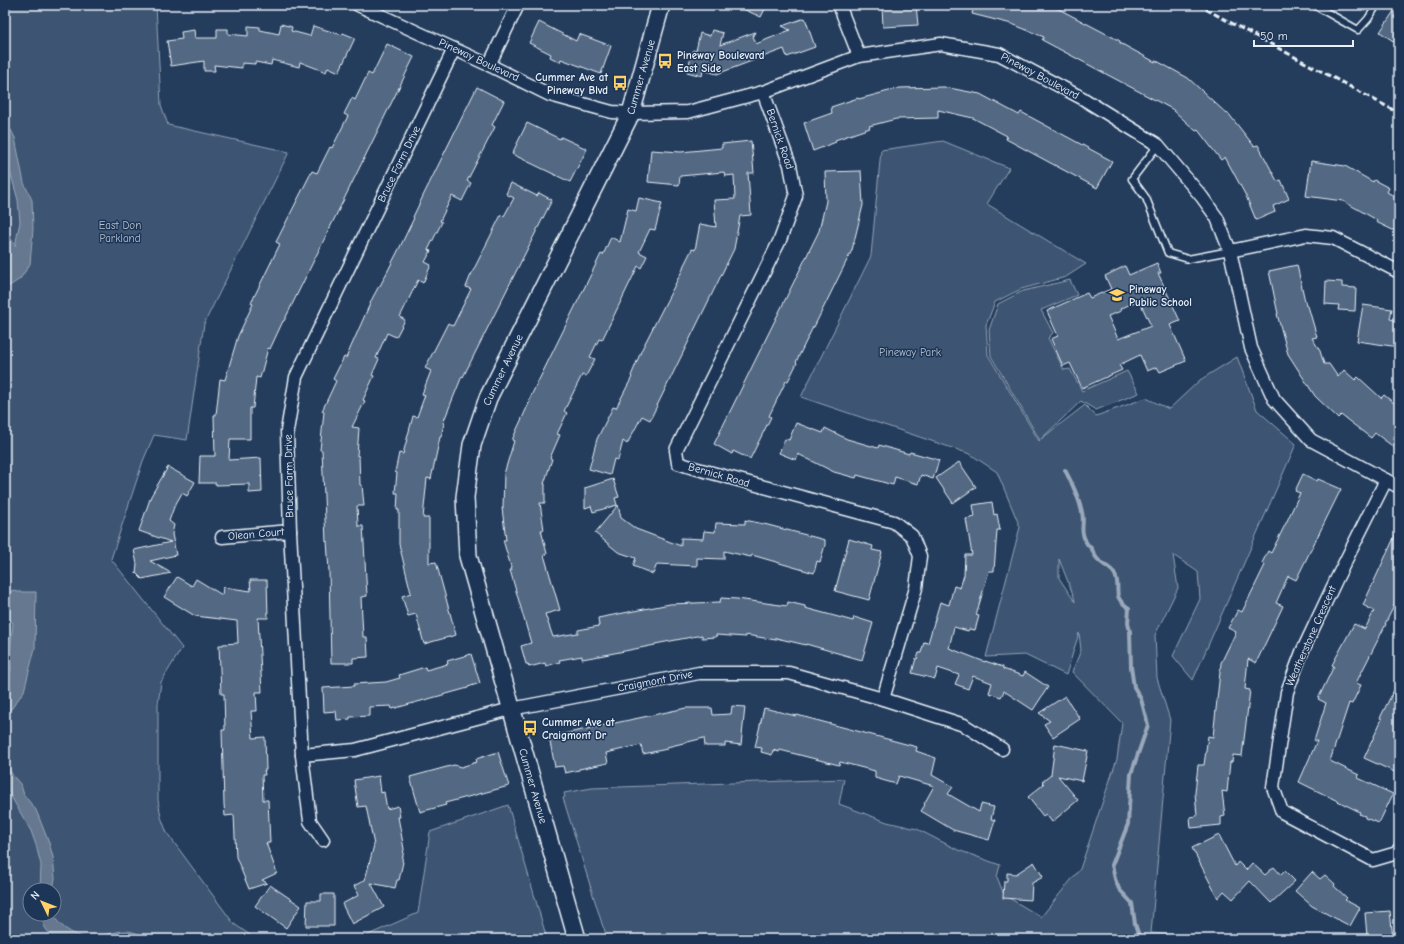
<svg xmlns="http://www.w3.org/2000/svg" width="1404" height="944" font-family="'Comic Neue',sans-serif">
<style>
.green{fill:#3e5472;stroke:#93a2b5;fill-rule:evenodd}
.water{fill:#657890;stroke:#99a8ba}
.lines{fill:none;stroke-linecap:round;stroke-linejoin:round}
.stream{stroke:#99a8ba;stroke-width:4}
.building{fill:#536782;stroke:#e8f1f8;fill-rule:evenodd}
.lane-casing{stroke:#e8f1f8;stroke-width:9}
.street-casing{stroke:#e8f1f8;stroke-width:15}
.secondary-casing{stroke:#e8f1f8;stroke-width:20}
.lane{stroke:#1d3557;stroke-width:6}
.street{stroke:#1d3557;stroke-width:12}
.secondary{stroke:#1d3557;stroke-width:17}
.rail{stroke:#e8f1f8;stroke-width:3;stroke-dasharray:6 3;stroke-linecap:butt}
.labels{text-anchor:middle;dominant-baseline:central;stroke-width:3;stroke-linejoin:round;paint-order:stroke}
.poi-label{font-size:11px;font-weight:bold;fill:#e8f1f8;stroke:#1d3557;text-anchor:start}
.street-label{font-size:11px;fill:#e8f1f8;stroke:#1d3557}
.park-label{font-size:11px;fill:#b5c2d0;stroke:#1d3557}
</style>
<rect width="100%" height="100%" fill="#253d5d"/>
<filter id="ink" filterUnits="userSpaceOnUse"><feTurbulence type="fractalNoise" baseFrequency=".025" numOctaves="2"/><feDisplacementMap in="SourceGraphic" scale="8" xChannelSelector="R" yChannelSelector="G"/><feConvolveMatrix kernelMatrix="1 2 1 2 8 2 1 2 1" color-interpolation-filters="sRGB"/></filter>
<g filter="url(#ink)">
<g class="green">
<path d="M5 5H156L161 105 168 125 289 152 204 324 187 440 154 435 143 461 111 559 182 648 161 682 158 704V800L161 817 167 833 234 924 253 937 252 939H5ZM30 890H54V914H30Z"/>
<path d="M943 141 1009 168 987 204 1086 264 1066 277 1021 289 995 302 986 325 988 355 1039 441 1040 440 991 356 989 330 998 304 1023 291 1070 280 1077 295 1041 310 1053 333 1048 338 1064 370 1070 369 1082 391 1127 371 1139 393 1096 410 1081 401 1041 439 1085 405 1096 416 1146 398 1169 409 1200 380 1237 357 1257 410 1296 444 1193 680 1173 656 1200 599 1198 572 1173 555 1178 588 1155 635 1157 678 1170 720 1151 933 1224 939H607L604 928 603 927 563 798 565 797 564 793 592 788 844 779 839 804 887 822 917 829 958 850 1000 865 997 877 1004 895 1041 917 1080 869 1117 759 1122 723 1072 672 1081 650 1079 633 1066 675 1025 655 986 657 1020 527 997 472 970 454 801 397 871 256 881 150ZM1059 559 1074 597 1075 602 1059 578Z"/>
<path d="M508 805 547 939H359L418 913 430 832Z"/>
</g>
<g class="water">
<path d="M5 123 11 130 15 138 24 183 32 200 33 229 30 264 20 279 5 289V263L8 258 9 249 5 243V228L15 246 20 222 18 200 11 175 5 163Z"/>
<path d="M13 590 17 592H36L35 648 24 691 12 708 5 714V694L11 669 10 652 13 623 8 617 5 616 6 594Z"/>
<path d="M5 762 13 776 21 785 24 795 36 810 49 843 53 857 55 878 53 890H40L41 865 36 845 31 831 5 786Z"/>
<path d="M42 914H53C58 927 80 940 94 938 104 936 115 931 125 931 133 931 142 935 149 939H57C47 933 42 926 42 914Z"/>
</g>
<g class="lines">
<path class="stream" d="M1065 470C1072 483 1079 497 1082 512 1085 524 1079 529 1086 542 1087 545 1090 547 1092 549 1093 552 1094 555 1096 557 1100 564 1109 566 1114 573 1123 588 1109 595 1129 608L1128 623 1130 632 1131 667 1134 687 1141 699 1148 725 1131 774 1128 824 1112 865 1115 879 1119 889 1132 903 1135 924 1140 939"/>
</g>
<g class="building">
<path d="M734 5H767L761 17Z"/>
<path d="M882 5H916L918 25 883 27Z"/>
<path d="M974 5H1051L1120 41V43L1155 62V60L1188 78 1227 114 1228 113 1254 146 1258 145 1277 181 1281 180 1289 199 1273 206 1275 212 1256 220 1246 196 1225 157 1221 160 1198 130 1196 131 1172 109 1042 40 1044 37 1012 24 972 14Z"/>
<path d="M1398 5H1399V45L1380 32Z"/>
<path d="M805 18 815 47 787 57 784 49 717 74 703 70 702 76 687 72 693 50 696 51 700 33 710 36 712 30 723 33 720 45 755 32 753 36 756 44 790 30 782 26Z"/>
<path d="M539 22 576 41 579 34 611 46 601 74 561 59 560 62 550 57 551 54 529 43Z"/>
<path d="M281 24 292 27 291 31 310 36 313 26 342 35 343 33 355 38 339 72 328 67 326 72 300 62 299 67 272 60 271 65 255 62V64L242 63V68L214 65 215 71H204V61L171 66 167 41 182 39 181 32 194 30 195 38H217V29H228V34L248 36V26L260 27V30L279 34Z"/>
<path d="M387 44 414 57 284 321H283L270 349 268 348 260 378 256 377 253 408H250V439H230L229 460 261 458 262 492 249 493V484L216 485V483H199L200 456H215L214 415H216L220 379 225 380 238 336 253 304 251 303 280 244 276 242 312 171 317 173 330 147 332 148 348 116 344 114 352 98 355 100 368 73 372 75Z"/>
<path d="M477 87 504 101 492 125 495 127 467 181 471 183 462 201 452 196 440 221 442 222 428 250 431 251 425 262 431 265 423 283 418 280 400 317 405 320 396 337 387 333 376 358 379 359 372 375 374 376 363 400 365 401 352 427 359 428 357 456H359L360 485H362L364 506H357L358 526H363L367 596 361 597 363 637H367L368 657 353 658V663H331L329 571 327 541 326 542 322 450H320L324 412 322 411 336 381 333 379 344 357 346 358 373 297 379 286H380L399 249 414 218 413 217 424 194Z"/>
<path d="M944 87 980 94 1019 115 1021 112 1112 161 1097 188 1006 139 1007 136 973 118 938 110V118L896 119 869 126 870 128 835 140 836 142 813 151 804 123 832 113 831 107 858 98 859 99 900 88Z"/>
<path d="M527 123 560 139 561 137 587 149 570 182 512 154Z"/>
<path d="M751 141 754 173H748L751 215 740 216 734 249 650 420 642 416 627 444 623 441 618 460 614 459 610 475 589 469 597 439 613 407 616 408 632 377 631 376 642 349 684 267H683L692 249 695 250 700 224 716 227 714 200 735 199 734 175 725 176 724 172 680 176 679 185 648 182 651 150 681 152 722 148V144Z"/>
<path d="M1311 161 1345 166 1373 182 1374 180 1389 188 1387 192 1399 199V233L1376 222 1377 220 1343 201 1306 196Z"/>
<path d="M861 171 863 205 852 250 814 327H813L796 362 797 363 788 381H786L769 416 771 417 750 459 733 451 732 454 714 444 819 231 826 201 825 172Z"/>
<path d="M511 183 537 196 539 193 552 200 463 377 462 376 443 423 444 424 441 437H440L431 479 427 478 423 518H429V563L436 562 456 635 424 644 416 614 408 616 402 596 411 593 399 544V510H397L398 493H395L397 473 395 472 399 453 403 454 413 416 417 417 425 395 422 394 431 371 425 368 448 323 453 326 471 289 466 287 470 277 501 215 504 216 514 198 506 194Z"/>
<path d="M639 198 662 203 655 230 650 229 639 252 647 256 641 268 638 266 602 340 599 339 590 357 595 359 586 376 582 375 564 411 567 413 557 434 560 435 550 458 552 459 544 484H545V503H540L544 530H541L547 554 544 555 560 610 545 614 553 637 578 633V630L599 626 598 618 670 604 720 602 721 598 737 599 787 606 788 602 805 606V608L853 621 854 617 873 623 862 660 806 644V645L776 638V640L746 635V637L716 635V637L702 638V635L655 644V645L599 656 582 659V656L559 660 560 662 546 666 545 663 529 667 528 664H526L521 646 531 643 510 570H512L503 540H506L502 508H503L504 474 514 441 512 440 530 401 529 400 601 254 603 255 611 237 620 242 628 209 636 211Z"/>
<path d="M1157 263 1161 273H1158L1180 321 1170 325 1186 361 1160 372 1157 367 1147 371 1140 355 1119 365 1122 370 1082 388 1070 363 1063 366 1051 339 1058 336 1047 311 1087 293 1090 298 1111 289 1105 276 1125 266 1129 275ZM1139 300 1151 326 1118 339 1108 316 1121 311 1120 309Z"/>
<path d="M1297 265 1306 306H1308L1317 337 1312 338 1320 351 1324 364H1329L1338 377 1344 370 1355 380 1358 377 1381 398 1384 395 1399 407V451L1375 433 1371 438 1341 415 1338 418 1315 396 1288 354 1277 314H1278L1269 271Z"/>
<path d="M1326 281 1342 282V287L1356 288 1355 311 1338 310 1339 305 1325 304Z"/>
<path d="M1363 305 1392 309 1390 319 1399 321V347L1357 341Z"/>
<path d="M796 423 823 433 825 428 847 439 878 448 879 445 909 454 910 452 939 460 933 479 921 475 918 484 895 477 893 485 857 475 856 478 834 472 798 454 796 460 779 453 785 439 789 440Z"/>
<path d="M959 462 976 487 953 503 936 478Z"/>
<path d="M168 467 195 482 187 496 182 493 174 507 169 521 174 525 172 534 176 555 150 561 171 573 142 579 136 573 137 564 134 550 171 542 139 531 151 496Z"/>
<path d="M1303 474 1317 481 1318 479 1341 489 1296 580 1288 576 1276 603 1283 606 1256 663 1248 659 1245 689 1250 690 1242 756 1233 755 1232 762H1230L1227 792 1222 791 1225 816 1221 817V825L1191 828 1190 817 1197 816 1195 793 1198 765H1204L1208 736 1213 737 1221 663 1236 632 1228 628 1238 610 1242 612 1265 565 1262 563 1268 551 1271 553 1287 521 1300 493 1295 491Z"/>
<path d="M613 479 619 497 615 498 617 505 593 512 591 506 585 508V488Z"/>
<path d="M992 502 994 515 997 514 1000 530H997L994 571H989L976 615 979 616 975 630 969 629 968 631 954 627 949 648 985 662V661L1003 667V669L1023 676 1025 672 1048 687 1033 710 1004 691 1001 697 989 693 992 683 973 676 968 689 955 684 959 675 938 668 935 679 912 673 916 658 917 659 919 653H921L924 642 928 643 940 602 949 605 954 586 960 588 964 575 965 555H972L966 519 975 517 973 505Z"/>
<path d="M618 505 621 518 636 529 681 546V538L703 539 704 531 715 532 716 523 745 524V520L768 525 825 540V545L820 562 817 561 814 573 752 555 751 557 724 551V559L697 558V566L657 564 653 574 633 566 636 558 618 552 595 533Z"/>
<path d="M1399 527V596L1385 624H1386L1356 683 1361 685 1352 704 1349 703 1330 761 1359 775 1358 778 1393 794 1379 823 1365 818V816L1359 814 1360 812 1299 782 1317 741H1314L1326 703 1318 699 1334 666 1332 665 1354 624 1365 629 1374 611 1363 605Z"/>
<path d="M849 539 873 546 872 550 882 552 869 600 835 591Z"/>
<path d="M177 577 192 586 196 579 222 595 223 587 251 591 250 580H267L268 618H258L262 692H256L257 711H251L253 738 265 737 266 770H264L265 775H262L263 800H268L270 843H266L277 873 262 880 267 883 249 889 236 857 234 815 225 816 224 804 222 730H225L224 694H221L219 645H223V644L238 643 237 621 195 616 164 597Z"/>
<path d="M471 654 480 683 468 687V688L392 709 391 706 369 707V716L350 717V719L337 720 336 711 324 712 323 688 354 686V684L386 682 400 678 399 675 425 667 426 670 448 664 447 661Z"/>
<path d="M1399 680V774L1364 758 1382 719 1380 718Z"/>
<path d="M1065 696 1080 719 1053 737 1044 724 1050 721 1039 713Z"/>
<path d="M732 706 745 707 741 745 725 743V746H705L704 738 667 747V749L643 754 641 745 606 753 608 763 579 769V770L565 773 563 766 555 767 549 737 686 708H712L713 715 731 714Z"/>
<path d="M764 708 796 716 797 715 917 747 916 751 936 758 932 775 953 787 948 794 979 812 981 804 994 807 991 819 995 820 989 840 953 830 921 811 925 805 924 804 934 786 899 776 896 784 875 778V771L840 762 839 765 780 750 779 752 773 750 772 755 761 752 762 748 755 747Z"/>
<path d="M1055 744 1088 751 1082 781 1058 776 1078 800 1052 822 1046 814 1043 816 1028 797 1044 784 1042 782 1051 775Z"/>
<path d="M498 752 509 786 445 803 446 805 420 812 410 777 454 765 461 767 477 762 476 759Z"/>
<path d="M379 776 381 793 384 792 387 809 398 806 400 817H398L404 849 402 861 403 862 399 880H397L395 888 371 883 384 907 352 924 342 904 359 895 354 886 365 880 374 845 366 806 358 807 354 780Z"/>
<path d="M1219 835 1235 866 1238 862 1246 870 1252 863 1265 875 1274 867 1281 875 1285 871 1295 881 1271 903 1250 881 1233 899 1224 891 1218 898 1192 848Z"/>
<path d="M1034 862 1043 877 1032 883 1031 900 1003 898 1004 881H1007V873L1016 874Z"/>
<path d="M1312 872 1320 879 1325 875 1335 884 1334 886 1347 898 1345 900 1360 908 1350 926 1312 906 1295 891Z"/>
<path d="M270 885 301 906 286 928 255 906Z"/>
<path d="M321 894H334V926H306L307 901H321Z"/>
<path d="M1390 911 1393 938 1377 939V935L1367 936 1365 913Z"/>
</g>
<g class="lines">
<g class="lane-casing">
<g id="lane">
<path d="M1314 5 1358 30 1368 19 1377 5"/>
<path d="M1158 145 1132 179 1146 198 1168 253 1188 259 1230 251"/>
</g>
</g>
<g class="street-casing">
<g id="street">
<path d="M358 5 489 65 550 95 612 112 631 113 688 112 763 92 859 56 941 44 999 54 1082 98 1158 145 1202 197 1217 218 1230 251 1251 348 1274 399 1311 440 1399 487"/>
<path d="M839 5 859 56"/>
<path d="M489 65 518 5"/>
<path d="M763 92 790 165 796 196 780 240 676 450 678 463 694 468 894 522 912 536 920 556 916 588 883 699"/>
<path d="M1230 251 1306 235 1333 238 1399 272"/>
<path d="M1386 480 1337 578 1302 652 1287 692 1273 787 1282 812 1373 860 1397 853 1399 849"/>
<path d="M222 537 290 531"/>
<path d="M302 755 355 750 511 709 699 673H789L883 699 964 725 1002 749"/>
<path d="M323 840 310 821 302 755 290 531 287 431 296 377 454 49"/>
</g>
</g>
<g class="secondary-casing">
<path id="secondary" d="M577 939 468 556 465 497 472 445 488 398 631 113 661 5"/>
</g>
<use href="#lane" class="lane"/>
<use href="#street" class="street"/>
<use href="#secondary" class="secondary"/>
<path class="rail" d="M1198 5 1399 113"/>
</g>
</g>
<defs>
<g id="bus-bare" transform="scale(1.2)"><path d="M-5-6H5V4H4V6H2V4H-2V6H-4V4H-5ZM-3.5-4V0h7V-4ZM-3.5 1.2v1.5H-2V1.2ZM2 1.2v1.5H3.5V1.2Z" fill="#ffd166" stroke="#1d3557" stroke-width="2.5" paint-order="stroke"/></g>
<g id="school-bare" transform="scale(1.2)"><path d="M0-5L7-2L0 1L-7-2ZM-4 1L0 2.5L4 1V4Q0 6-4 4Z" fill="#ffd166" stroke="#1d3557" stroke-width="2.5" paint-order="stroke"/></g>
</defs>
<g fill-rule="evenodd">
<use href="#bus-bare" x="665" y="61"/>
<use href="#bus-bare" x="620" y="83"/>
<use href="#school-bare" x="1117" y="295"/>
<use href="#bus-bare" x="530" y="728"/>
</g>
<g class="labels">
<g class="poi-label">
<text x="677" y="55">Pineway Boulevard<tspan x="677" dy="13">East Side</tspan></text>
<text x="608" y="77" text-anchor="end">Cummer Ave at<tspan x="608" dy="13">Pineway Blvd</tspan></text>
<text x="1129" y="289">Pineway<tspan x="1129" dy="13">Public School</tspan></text>
<text x="542" y="722">Cummer Ave at<tspan x="542" dy="13">Craigmont Dr</tspan></text>
</g>
<g class="street-label">
<text transform="translate(479 60) rotate(25)">Pineway Boulevard</text>
<text transform="translate(1040 76) rotate(28)">Pineway Boulevard</text>
<text transform="translate(641 77) rotate(-74)">Cummer Avenue</text>
<text transform="translate(780 139) rotate(71)">Bernick Road</text>
<text transform="translate(399 164) rotate(-64)">Bruce Farm Drive</text>
<text transform="translate(503 370) rotate(-64)">Cummer Avenue</text>
<text transform="translate(719 475) rotate(16)">Bernick Road</text>
<text transform="translate(289 476) rotate(-91)">Bruce Farm Drive</text>
<text transform="translate(256 534) rotate(-5)">Olean Court</text>
<text transform="translate(1311 636) rotate(-66)">Weatherstone Crescent</text>
<text transform="translate(655 681) rotate(-11)">Craigmont Drive</text>
<text transform="translate(533 786) rotate(74)">Cummer Avenue</text>
</g>
<g class="park-label">
<text x="120" y="225">East Don<tspan x="120" dy="13">Parkland</tspan></text>
<text x="910" y="352">Pineway Park</text>
</g>
</g>
<rect width="1404" height="944" fill="none" stroke="#1d3557" stroke-width="20"/>
<rect x="10" y="10" width="1384" height="924" fill="none" stroke="#e8f1f8" stroke-width="1.5" filter="url(#ink)"/>
<g transform="translate(42 902) rotate(313)"><circle r="19" fill="#1d3557" stroke="#6e8097"/>
<path d="M0-3L7 15L0 10L-7 15Z" fill="#ffd166"/>
<text y="-6" font-size="11" font-weight="bold" text-anchor="middle" fill="#e8f1f8">N</text>
</g>
<path d="M1254 40v6h99v-6" fill="none" stroke="#e8f1f8" stroke-width="2"/>
<text x="1260" y="40" font-size="12" fill="#e8f1f8" stroke="#1d3557" stroke-width="3" paint-order="stroke">50 m</text>
</svg>
